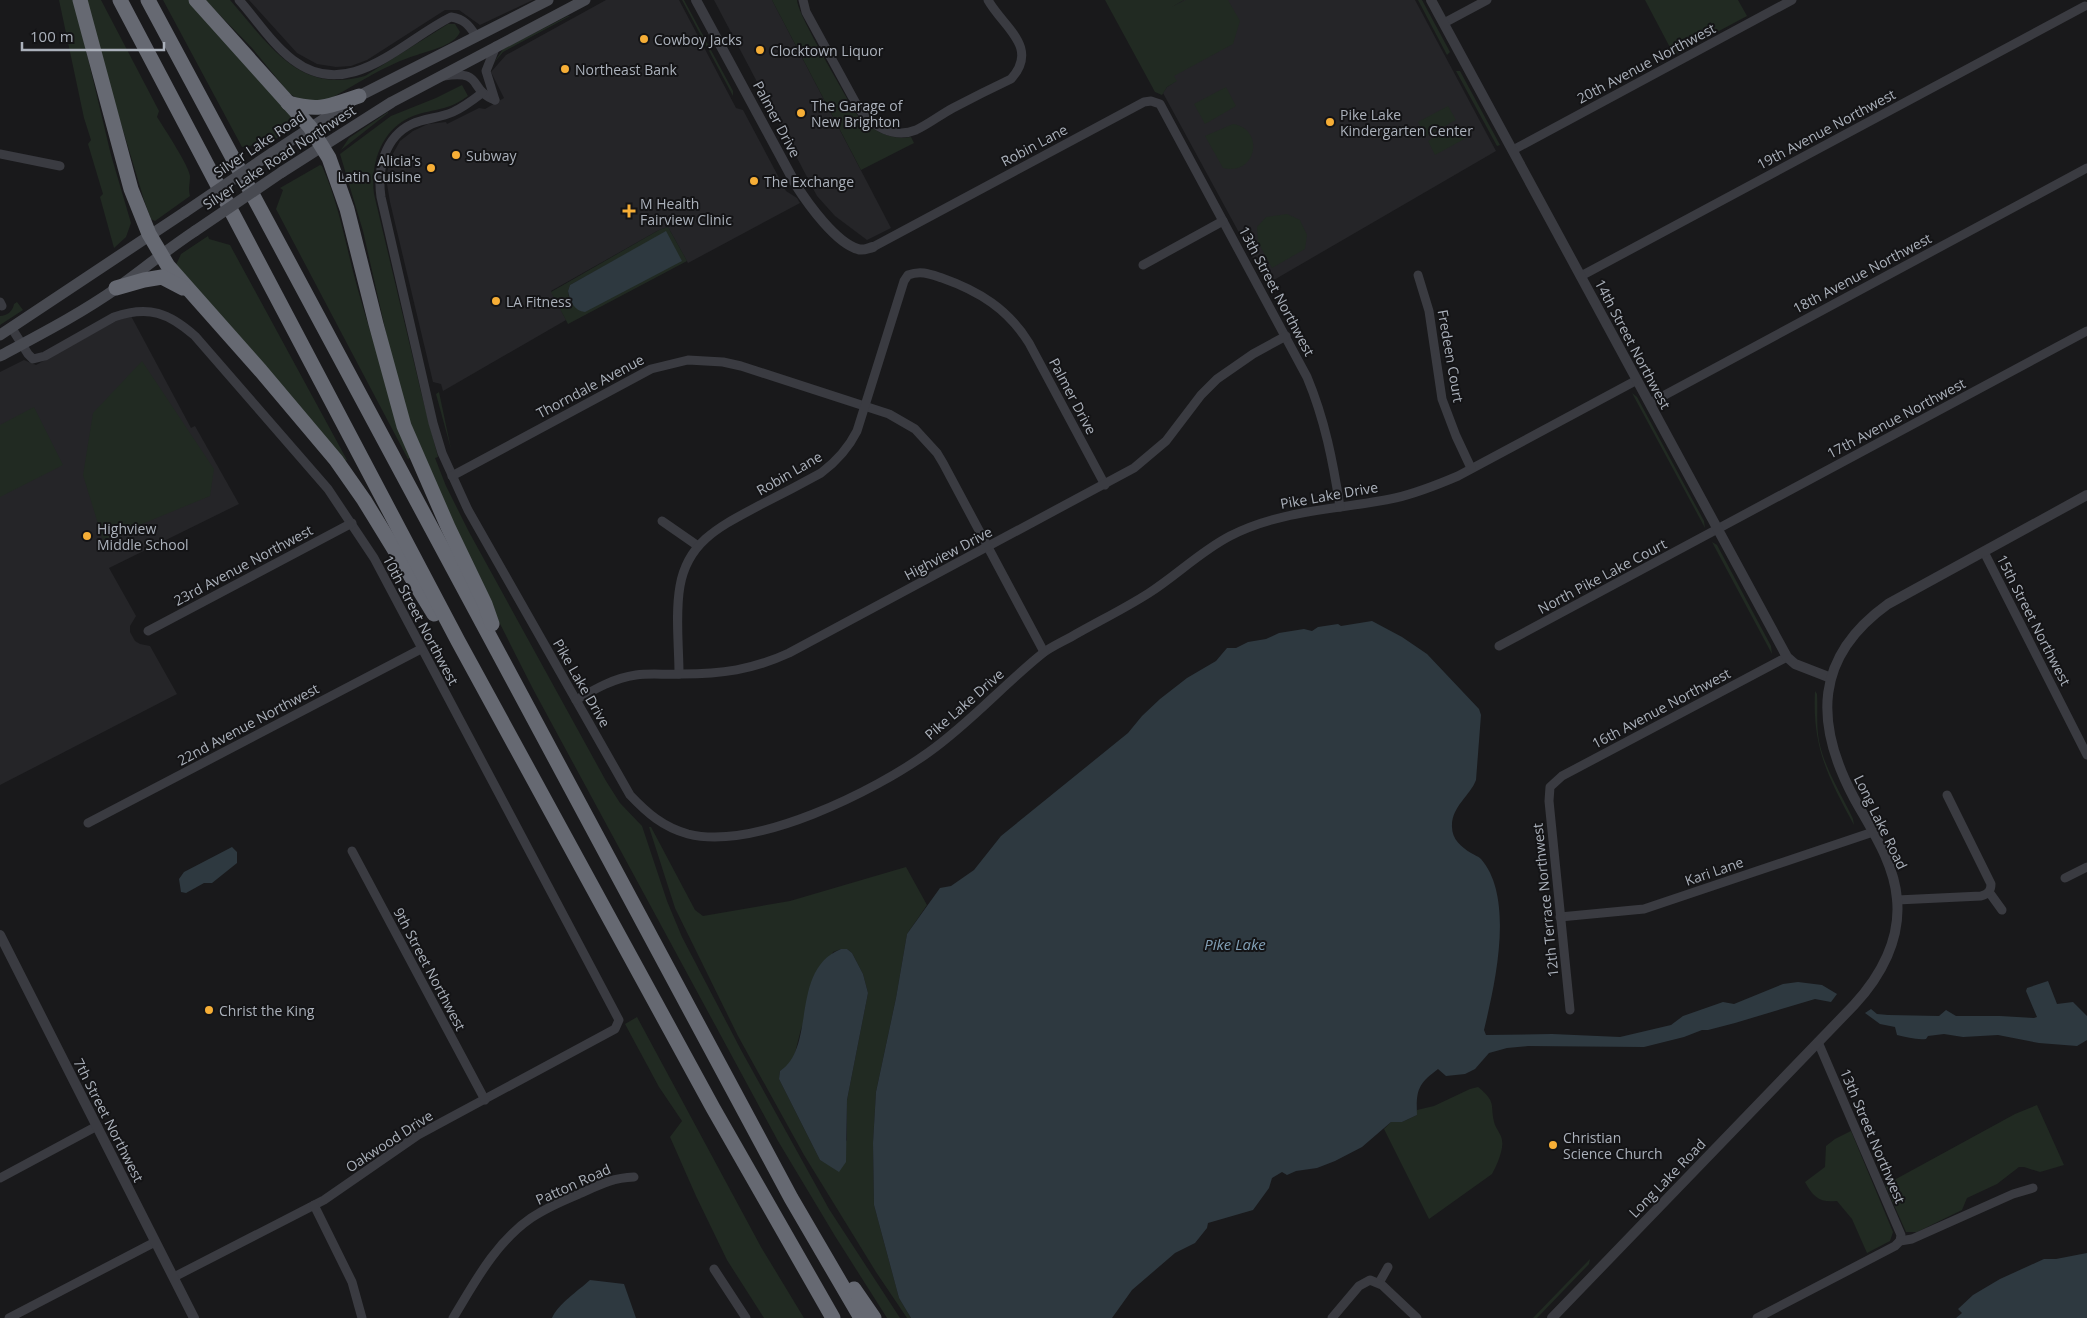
<svg xmlns="http://www.w3.org/2000/svg" width="2087" height="1318" font-family="'Open Sans',sans-serif">
<style>
.built{fill:#252528}
.green{fill:#212a22;fill-rule:evenodd}
.water{fill:#2e3940}
.lines{fill:none;stroke-linecap:round;stroke-linejoin:round}
.minor{stroke:#3a3b41;stroke-width:9}
.tertiary{stroke:#3a3b41;stroke-width:10}
.secondary{stroke:#484a51;stroke-width:11}
.motorway{stroke:#666972;stroke-width:15}
.secondary-bridge{stroke:#484a51;stroke-width:11}
.poi-dot{fill:#f6ae36;stroke:#141416;stroke-width:2}
.labels{text-anchor:middle;dominant-baseline:central;stroke-width:4;stroke-linejoin:round;paint-order:stroke}
.poi-label{font-size:14px;fill:#abb1bb;stroke:#141416;text-anchor:start}
.street-label{font-size:14px;fill:#abb1bb;stroke:#141416}
.water-label{font-size:15px;font-style:italic;fill:#82a0b6;stroke:#141416}
</style>
<rect width="100%" height="100%" fill="#19191b"/>
<g class="built">
<path d="M249 0H533L480 25 459 10H445L367 60 351 66 336 67 317 64 297 53Z"/>
<path d="M606 0H679L736 108 743 110 786 191 797 198 800 203 688 263 668 227 659 230 551 291 566 320 443 391 441 384 433 382 390 202 386 178 390 159 400 141 413 131 428 124 446 122 447 124 479 108 485 109 504 98 491 72 506 55Z"/>
<path d="M714 0H772L891 228 867 240 835 216 817 196Z"/>
<path d="M1184 0H1415L1496 151 1267 284 1163 93 1167 87 1176 81 1151 35 1150 26 1156 16Z"/>
<path d="M131 316 191 428 195 426 239 504 109 568 136 616 130 626V632L135 641 140 644 150 646 177 694 0 785V372L24 360 36 365 116 321Z"/>
</g>
<g class="green">
<path d="M59 0H74L111 155 131 223 126 237 114 248 100 197 103 194 88 144 91 140 84 118Z"/>
<path d="M84 0H101L159 111 157 117C164 128 189 166 190 176 190 184 188 188 190 196L155 221 151 219 144 200Z"/>
<path d="M163 0H189L296 120 297 124 260 150 255 145 242 147Z"/>
<path d="M205 0H230C269 44 298 95 365 76L448 24H455L460 32C454 46 430 50 417 55 386 64 354 86 326 101 314 104 299 101 289 93L252 48Z"/>
<path d="M682 0H684L733 91V96Z"/>
<path d="M772 0H797C797 14 845 93 854 111 868 128 888 141 911 137L914 143 861 170Z"/>
<path d="M1105 0H1184L1172 7 1186 0H1228L1240 21 1233 44 1174 76 1177 81 1167 87 1162 95 1155 92Z"/>
<path d="M1418 0H1422L1450 52 1447 55Z"/>
<path d="M1645 0H1738L1747 16 1674 55Z"/>
<path d="M568 16H570L503 52 493 64 503 49Z"/>
<path d="M1456 71H1460L1500 145 1497 146Z"/>
<path d="M462 85 468 96C461 101 452 106 444 108 433 111 423 112 413 116 382 128 370 163 374 194L421 392 438 457 435 458 446 486 469 532 606 781 620 803 642 826 667 901 682 937 741 1050 829 1209 900 1318H887L835 1236 778 1141 533 689 493 610 418 449 399 390 363 231 340 154 391 116 436 98Z"/>
<path d="M1226 87 1236 106 1205 124 1194 104Z"/>
<path d="M1448 106 1456 120 1426 136 1418 122Z"/>
<path d="M388 112V113L341 150 349 138Z"/>
<path d="M1233 124C1265 129 1257 176 1223 168L1205 136Z"/>
<path d="M1458 124 1466 138 1435 155 1428 141Z"/>
<path d="M320 165 322 166C340 206 346 248 358 290 374 347 393 402 412 457L408 459 276 209 283 190 280 188Z"/>
<path d="M1287 214 1300 220 1307 235 1305 249 1272 268 1258 242 1257 227 1266 217Z"/>
<path d="M668 227 687 261 568 324 551 292 659 230ZM666 232 569 297 568 291 570 285Z"/>
<path d="M208 236 209 239 230 245 347 460 343 462 176 265 181 254Z"/>
<path d="M17 302 23 310 0 325V316C7 316 13 311 14 304Z"/>
<path d="M142 361 214 469 210 496 103 540 83 475 93 413Z"/>
<path d="M439 392 451 449 436 394Z"/>
<path d="M1632 393 1637 397 1704 521 1705 528Z"/>
<path d="M34 407 63 465 0 497V425Z"/>
<path d="M1712 542 1717 545 1771 646 1772 654Z"/>
<path d="M1815 691 1817 694C1818 710 1816 725 1819 741 1825 770 1841 793 1853 819L1854 825C1828 777 1812 747 1815 691Z"/>
<path d="M649 827H651L695 910 703 916 790 901 906 867 927 905 907 934 896 998 876 1092 873 1143 874 1205 899 1298 911 1318H907L876 1272 804 1155 738 1036 675 908ZM841 949H847L852 953 863 974 868 993 847 1100V1140L829 1165 820 1160 779 1079 780 1071 788 1066 794 1057 801 1029 833 952Z"/>
<path d="M637 1017 761 1247 804 1318H764L727 1260 696 1196 670 1137 682 1121 659 1087 625 1024Z"/>
<path d="M1478 1087C1498 1103 1489 1105 1495 1125 1497 1130 1501 1134 1502 1140 1504 1149 1497 1165 1492 1174L1429 1219 1384 1129 1391 1122H1402L1417 1115V1110L1434 1106 1470 1089Z"/>
<path d="M2037 1105 2064 1165 2040 1172 2024 1167H2019L1997 1184 1967 1198 1962 1210 1917 1232H1906L1885 1185 2015 1114Z"/>
<path d="M1851 1131 1893 1232 1890 1241 1867 1253 1852 1219 1837 1201C1820 1203 1813 1197 1805 1182L1825 1167 1826 1146 1835 1139Z"/>
<path d="M1590 1259 1589 1264 1537 1318H1533Z"/>
</g>
<g class="water">
<path d="M666 231 682 261 585 312C574 311 570 301 568 291L570 285Z"/>
<path d="M1372 621 1402 637 1427 654 1479 709 1481 715 1476 780C1470 796 1451 807 1452 827 1452 839 1461 847 1471 853 1474 855 1478 856 1481 859 1515 898 1495 984 1484 1030L1486 1035 1552 1034 1620 1037 1671 1025 1683 1016 1723 1002 1734 1004 1783 984 1798 982 1822 985 1837 994 1831 1002 1815 999 1735 1023 1708 1030H1702L1684 1037 1644 1047 1528 1046 1507 1048 1489 1053 1475 1069 1465 1074 1446 1076 1438 1069C1418 1084 1416 1090 1417 1115L1402 1122H1391L1362 1147 1335 1161 1317 1168 1296 1171 1287 1175 1282 1172 1272 1178 1269 1188 1253 1210 1208 1223 1207 1228 1195 1243 1175 1253 1132 1290 1112 1318H911L899 1298 874 1205 873 1143 876 1092 896 998 907 934 940 888 951 886 974 870 1001 836 1128 733 1142 716 1160 699 1187 678 1216 661 1227 648H1236L1248 642 1266 639 1279 633 1304 629 1312 631 1318 627 1338 624 1341 626Z"/>
<path d="M232 847 237 852V863L212 883H204L186 893 181 892 179 879 184 872Z"/>
<path d="M841 949H847L852 953 863 974 868 993 847 1100 846 1162 839 1172 820 1160 779 1079 780 1071C817 1047 789 970 841 949Z"/>
<path d="M2048 981 2057 1004 2073 1002 2087 1016V1040L2077 1046 2039 1043 1998 1035 1963 1037 1944 1034 1928 1036 1926 1039C1916 1040 1907 1037 1897 1035L1895 1027 1880 1024 1865 1013 1871 1009 1877 1014 1888 1015 1939 1016 1946 1010 1956 1016H2000L2034 1018 2037 1017 2026 991 2027 988Z"/>
<path d="M2087 1253V1318H1956L1962 1313 1958 1309 1973 1295 2000 1279 2044 1259H2056Z"/>
<path d="M590 1280 624 1284 636 1318H552C558 1304 578 1291 590 1280Z"/>
</g>
<g class="lines">
<g class="minor">
<path d="M239 0C256 19 272 44 293 60 349 103 402 41 451 17 464 19 469 25 476 36"/>
<path d="M803 0 806 12 859 109C872 126 894 139 916 130 929 124 940 115 953 108 972 98 992 88 1011 79 1040 47 1003 27 988 0"/>
<path d="M1444 23 1487 0"/>
<path d="M444 76C485 70 467 89 495 100"/>
<path d="M482 93C473 100 464 107 453 112 440 118 425 118 412 124 384 137 377 170 381 197L433 423 442 453 468 510 630 795C647 813 663 827 688 834 755 851 875 791 929 752 970 723 1003 685 1043 653 1051 647 1062 642 1071 637 1097 622 1124 609 1149 593 1177 575 1201 551 1230 536 1282 509 1340 510 1395 498 1417 493 1437 485 1458 476L1637 380"/>
<path d="M495 100 486 71 496 46"/>
<path d="M1513 150 1792 0"/>
<path d="M0 154 60 166"/>
<path d="M873 247 1144 102 1151 101 1160 104 1307 377C1325 420 1333 462 1340 507"/>
<path d="M1143 265 1223 221"/>
<path d="M1418 275 1429 311 1442 399 1456 436 1471 468"/>
<path d="M1581 276 2085 6"/>
<path d="M0 302 2 306"/>
<path d="M11 327 28 354 33 359 45 356 114 317C149 305 169 313 195 336L328 489 374 558 619 1020 615 1029 418 1135 324 1200 174 1277"/>
<path d="M1650 403 2087 168"/>
<path d="M452 476 651 369 688 360 723 362 741 366 889 414 915 429 937 453 943 463 1044 652"/>
<path d="M662 521 698 546"/>
<path d="M1984 552 2087 755"/>
<path d="M148 631 352 523"/>
<path d="M1499 646 2087 331"/>
<path d="M679 674C679 646 675 614 680 586 688 540 723 525 760 505 780 495 801 484 821 473 837 461 848 449 857 431L904 281 908 275C921 270 930 274 942 278 979 291 1008 309 1029 343L1105 485"/>
<path d="M576 700C595 689 614 678 636 675 651 673 666 675 681 674 722 674 752 670 789 653L1134 468 1166 441 1201 395 1217 379 1253 354 1286 336"/>
<path d="M88 823 421 649"/>
<path d="M352 851 485 1100"/>
<path d="M2065 878 2087 867"/>
<path d="M1989 892 2002 910"/>
<path d="M1897 900 1981 896C1988 894 1991 891 1991 884L1947 795"/>
<path d="M1560 917 1644 909 1873 832"/>
<path d="M1570 1010 1549 801 1550 787 1562 776 1787 657"/>
<path d="M1818 1042 1901 1235 1900 1241"/>
<path d="M0 1178 97 1126"/>
<path d="M314 1205 352 1282 362 1318"/>
<path d="M714 1269 746 1318"/>
<path d="M1379 1283 1388 1267"/>
<path d="M9 1318 155 1242"/>
<path d="M453 1318C475 1282 495 1243 531 1218 546 1208 562 1201 579 1194 599 1185 611 1178 634 1177"/>
<path d="M1332 1318 1359 1286 1370 1280 1382 1285 1417 1318"/>
<path d="M1757 1318 1895 1246 1900 1241 1912 1239 2013 1194 2033 1188"/>
</g>
<g class="tertiary">
<path d="M696 0 796 185C808 204 836 243 858 249 863 251 868 248 873 247"/>
<path d="M1431 0 1787 657 1795 664 1831 678"/>
<path d="M0 935 194 1318"/>
<path d="M1552 1318 1854 1005C1881 976 1901 939 1897 899 1894 862 1871 829 1854 798 1814 723 1814 657 1888 604L2087 495"/>
</g>
<g class="secondary">
<path d="M272 153 359 96 548 0"/>
<path d="M282 172 392 102 585 0"/>
<path d="M0 335 185 212"/>
<path d="M0 356C39 335 80 314 117 288 143 269 168 249 195 231"/>
</g>
<g class="motorway">
<path d="M80 0 131 189 149 234 168 266 261 371 336 460 364 500 434 614"/>
<path d="M120 0 458 641 713 1108 833 1318"/>
<path d="M148 0 791 1198 861 1318"/>
<path d="M196 0 310 127 329 158 347 209 376 324 404 426 448 527 485 604 492 624"/>
<path d="M288 103C320 112 329 106 359 96"/>
<path d="M116 288 144 280 162 277 183 288"/>
<path d="M854 1289 874 1318"/>
</g>
<g class="secondary-bridge">
<path d="M185 212 272 153"/>
<path d="M195 231 282 172"/>
</g>
</g>
<g class="poi-dot">
<circle cx="644" cy="39" r="5"/>
<circle cx="760" cy="50" r="5"/>
<circle cx="565" cy="69" r="5"/>
<circle cx="801" cy="113" r="5"/>
<circle cx="1330" cy="122" r="5"/>
<circle cx="456" cy="155" r="5"/>
<circle cx="431" cy="168" r="5"/>
<circle cx="754" cy="181" r="5"/>
<path d="M626.5 203.5h5v5h5v5h-5v5h-5v-5h-5v-5h5z"/>
<circle cx="496" cy="301" r="5"/>
<circle cx="87" cy="536" r="5"/>
<circle cx="209" cy="1010" r="5"/>
<circle cx="1553" cy="1145" r="5"/>
</g>
<g class="labels">
<g class="poi-label">
<text x="654" y="39">Cowboy Jacks</text>
<text x="770" y="50">Clocktown Liquor</text>
<text x="575" y="69">Northeast Bank</text>
<text x="811" y="105">The Garage of<tspan x="811" dy="16">New Brighton</tspan></text>
<text x="1340" y="114">Pike Lake<tspan x="1340" dy="16">Kindergarten Center</tspan></text>
<text x="466" y="155">Subway</text>
<text x="421" y="160" text-anchor="end">Alicia's<tspan x="421" dy="16">Latin Cuisine</tspan></text>
<text x="764" y="181">The Exchange</text>
<text x="640" y="203">M Health<tspan x="640" dy="16">Fairview Clinic</tspan></text>
<text x="506" y="301">LA Fitness</text>
<text x="97" y="528">Highview<tspan x="97" dy="16">Middle School</tspan></text>
<text x="219" y="1010">Christ the King</text>
<text x="1563" y="1137">Christian<tspan x="1563" dy="16">Science Church</tspan></text>
</g>
<g class="street-label">
<text transform="translate(1646 63) rotate(-28)">20th Avenue Northwest</text>
<text transform="translate(777 119) rotate(62)">Palmer Drive</text>
<text transform="translate(1826 129) rotate(-28)">19th Avenue Northwest</text>
<text transform="translate(259 144) rotate(-34)">Silver Lake Road</text>
<text transform="translate(1034 145) rotate(-28)">Robin Lane</text>
<text transform="translate(279 157) rotate(-33)">Silver Lake Road Northwest</text>
<text transform="translate(1862 273) rotate(-28)">18th Avenue Northwest</text>
<text transform="translate(1277 291) rotate(62)">13th Street Northwest</text>
<text transform="translate(1633 344) rotate(62)">14th Street Northwest</text>
<text transform="translate(1451 356) rotate(80)">Fredeen Court</text>
<text transform="translate(590 386) rotate(-28)">Thorndale Avenue</text>
<text transform="translate(1073 396) rotate(62)">Palmer Drive</text>
<text transform="translate(1896 418) rotate(-28)">17th Avenue Northwest</text>
<text transform="translate(789 473) rotate(-30)">Robin Lane</text>
<text transform="translate(1329 495) rotate(-10)">Pike Lake Drive</text>
<text transform="translate(948 553) rotate(-28)">Highview Drive</text>
<text transform="translate(243 565) rotate(-28)">23rd Avenue Northwest</text>
<text transform="translate(1602 576) rotate(-28)">North Pike Lake Court</text>
<text transform="translate(421 620) rotate(62)">10th Street Northwest</text>
<text transform="translate(2034 620) rotate(63)">15th Street Northwest</text>
<text transform="translate(582 683) rotate(60)">Pike Lake Drive</text>
<text transform="translate(964 704) rotate(-41)">Pike Lake Drive</text>
<text transform="translate(1661 708) rotate(-28)">16th Avenue Northwest</text>
<text transform="translate(248 724) rotate(-28)">22nd Avenue Northwest</text>
<text transform="translate(1881 822) rotate(64)">Long Lake Road</text>
<text transform="translate(1714 871) rotate(-19)">Kari Lane</text>
<text transform="translate(1545 900) rotate(-96)">12th Terrace Northwest</text>
<text transform="translate(430 969) rotate(62)">9th Street Northwest</text>
<text transform="translate(109 1120) rotate(63)">7th Street Northwest</text>
<text transform="translate(1873 1136) rotate(67)">13th Street Northwest</text>
<text transform="translate(389 1141) rotate(-33)">Oakwood Drive</text>
<text transform="translate(1667 1178) rotate(-46)">Long Lake Road</text>
<text transform="translate(573 1184) rotate(-24)">Patton Road</text>
</g>
<g class="water-label">
<text x="1235" y="944">Pike Lake</text>
</g>
</g>
<path d="M22 42v8h142v-8" fill="none" stroke="#abb1bb" stroke-width="2.5"/>
<text x="30" y="42" font-size="15" fill="#abb1bb" stroke="#141416" stroke-width="4" paint-order="stroke">100 m</text>
</svg>
